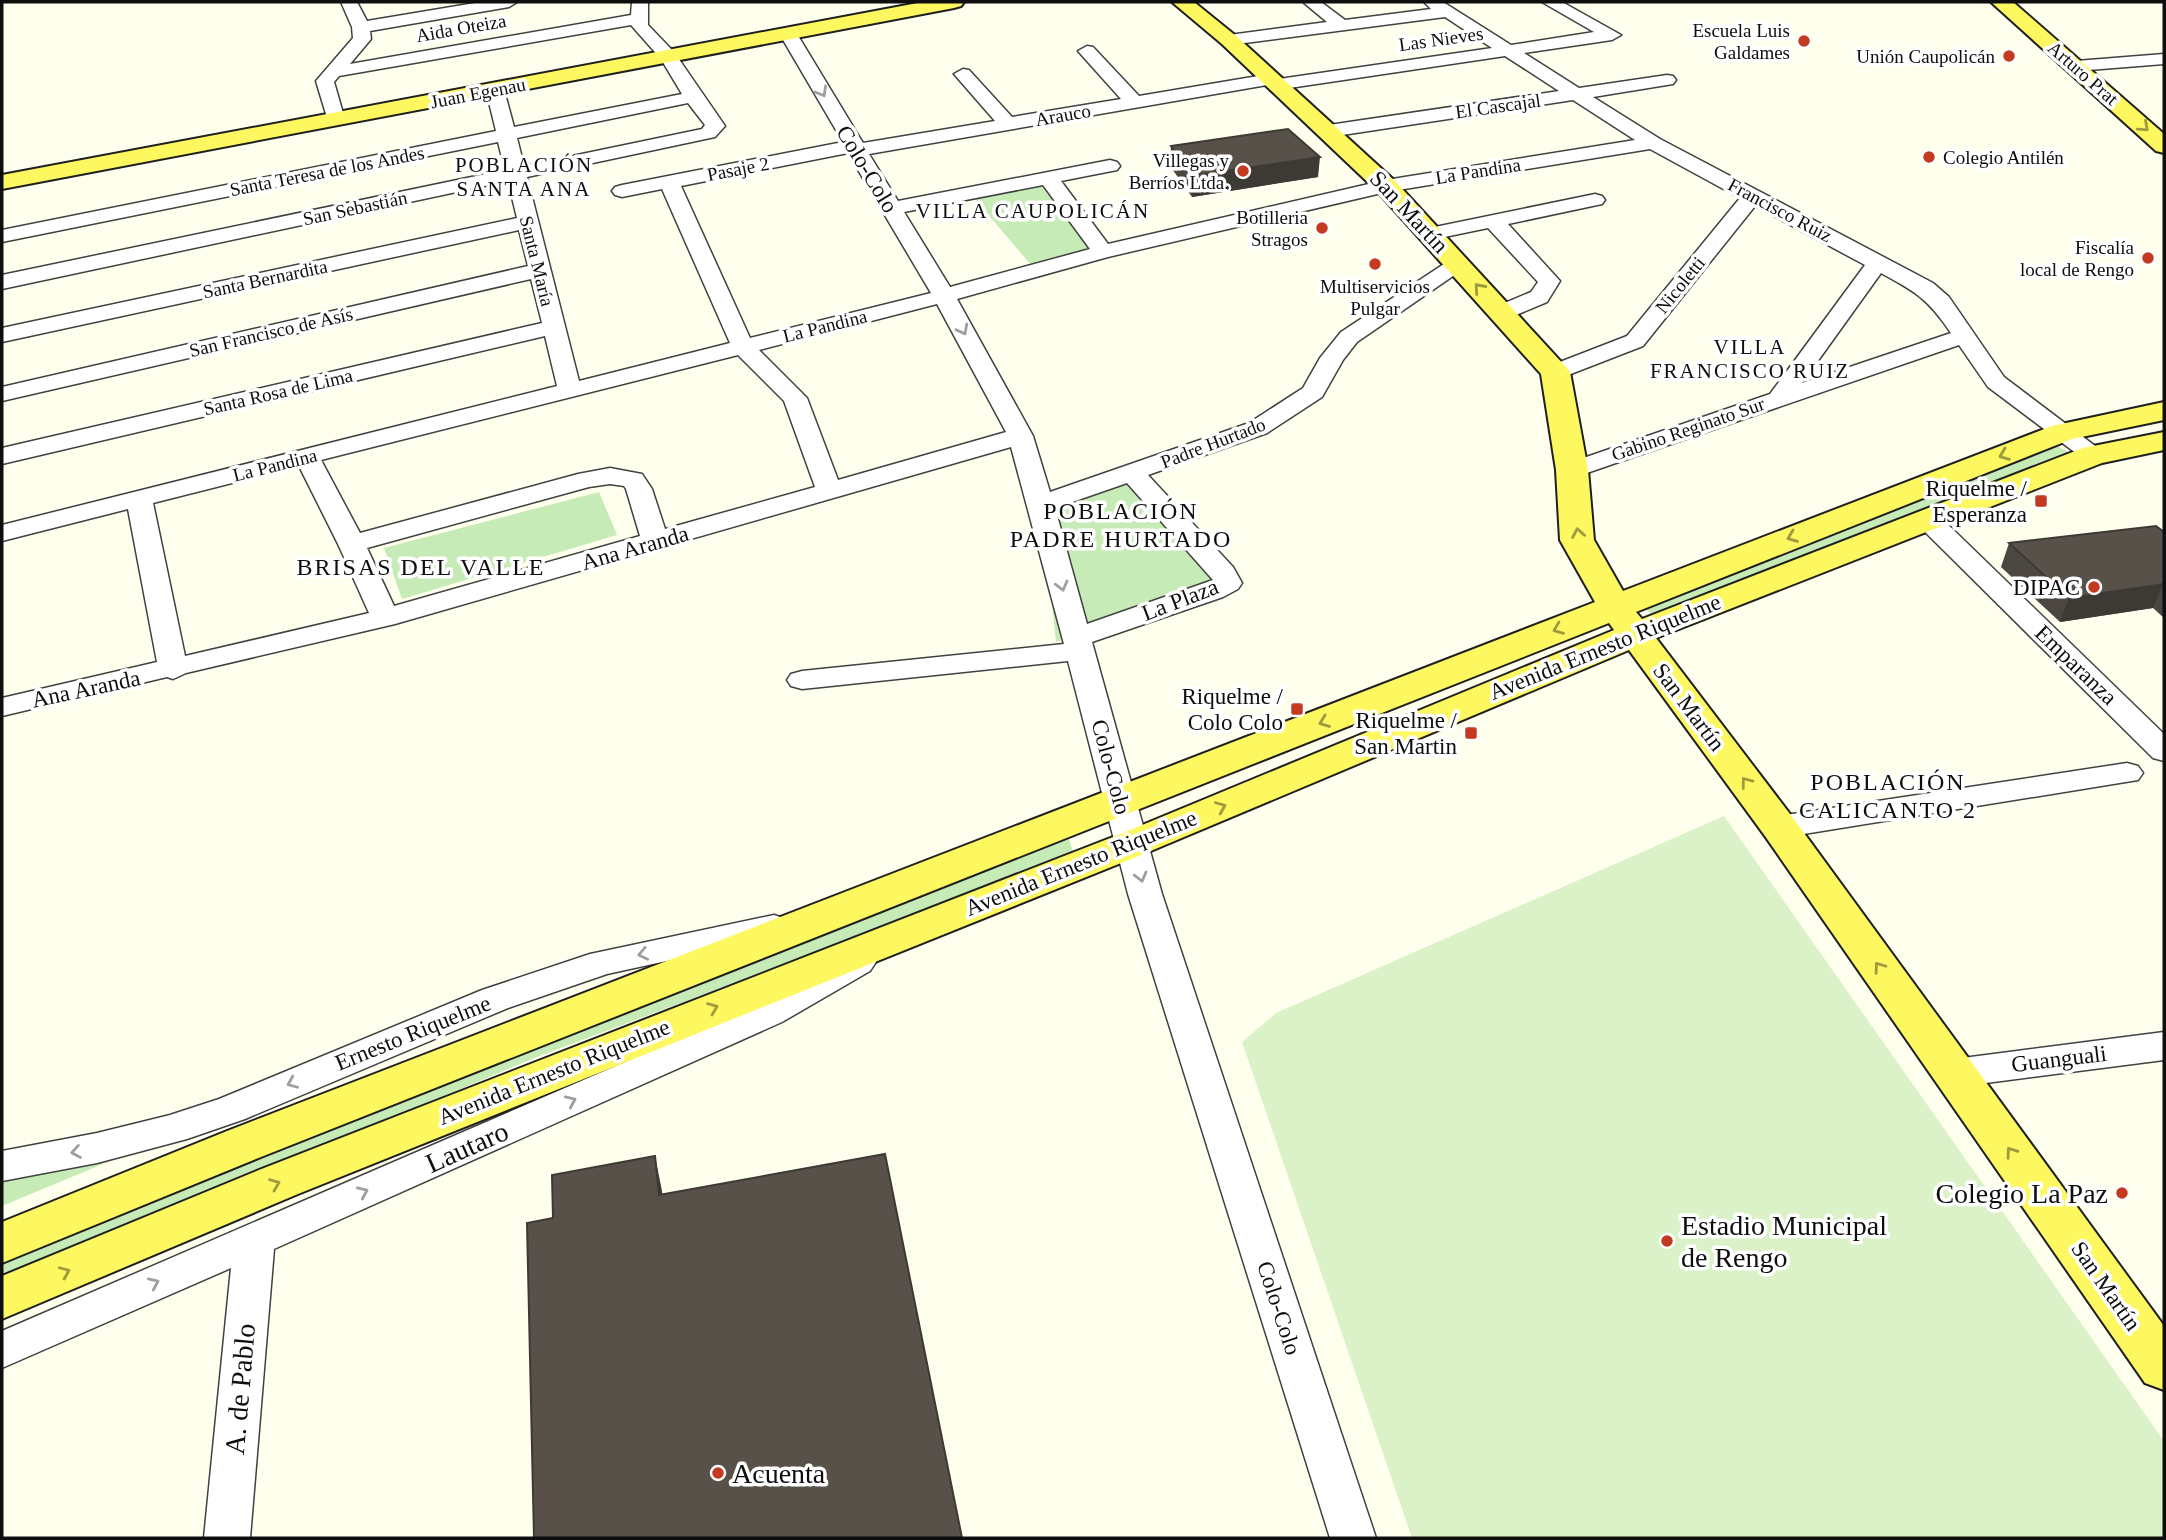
<svg xmlns="http://www.w3.org/2000/svg" width="2166" height="1540" font-family="'Times New Roman',serif">
<style>
.green{fill:#c7ebb6}
.pitch{fill:#dbf2c8}
.lines{fill:none;stroke-linecap:round;stroke-linejoin:round}
.minor-casing{stroke:#414141;stroke-width:3}
.major-casing{stroke:#1f1f1f;stroke-width:4}
.minor{fill:#fff;fill-rule:evenodd}
.major{fill:#fef860;fill-rule:evenodd}
.wall{fill:#4b4640}
.shaded-wall{fill:#3d3934}
.building{fill:#57514a;stroke:#3d3934;stroke-width:2}
.oneway{stroke:#9f9f9f}
.oneway2{stroke:#9e9a3f}
.poi-dot{fill:#c33a20;stroke:#fff;stroke-width:2.5}
.labels{text-anchor:middle;dominant-baseline:central;stroke-width:7;stroke-linejoin:round;paint-order:stroke}
.far-street-label{font-size:19px;fill:#0e0e0e;stroke:#fff}
.far-poi-label{font-size:19px;fill:#0e0e0e;stroke:#fff;text-anchor:end}
.far-neighbourhood-label{font-size:21px;letter-spacing:2px;fill:#0e0e0e;stroke:#fff}
.street-label{font-size:23px;fill:#0e0e0e;stroke:#fff}
.poi-label{font-size:23px;fill:#0e0e0e;stroke:#fff;text-anchor:end}
.neighbourhood-label{font-size:24px;letter-spacing:2px;fill:#0e0e0e;stroke:#fff}
.near-street-label{font-size:28px;fill:#0e0e0e;stroke:#fff}
.near-poi-label{font-size:28px;fill:#0e0e0e;stroke:#fff;text-anchor:start}
</style>
<rect width="100%" height="100%" fill="#ffe"/>
<g class="green">
<path d="M1040 185 1092 249 1031 265 975 199Z"/>
<path d="M2057 446 2073 455 1653 616 1643 606Z"/>
<path d="M1127 478 1217 582 1056 642 1042 508Z"/>
<path d="M599 492 617 535 402 599 384 548Z"/>
<path d="M1069 839 1074 855 537 1057 2 1280V1259L290 1137 770 946Z"/>
<path d="M122 1156 2 1206V1180Z"/>
</g>
<path class="pitch" d="M1724 816 2164 1441V1538H1412L1242 1042 1276 1013Z"/>
<g class="lines">
<g class="minor-casing">
<g id="minor">
<path d="M341 2H357L367 21 481 2H517L509 7 370 31 371 39 350 64 631 15 632 2H648V25L674 52 725 126 715 137 527 177 579 381 730 343 662 189 622 197 615 195 612 191 615 187 622 185 843 142 779 33 782 29H794L863 143 995 121 954 74 963 69 969 70 1012 117 1121 99 1078 51 1087 46 1093 47 1139 96 1270 74 1279 79 1492 48 1445 17 1229 45 1220 40 1229 35 1327 22 1303 2H1321L1345 20 1431 9 1424 2H1443L1511 45 1594 32 1542 2H1562L1621 35 1612 40 1524 53 1579 88 1667 75 1673 76 1676 80 1673 84 1593 97 1660 139 1933 283 1949 297 2004 377 2107 455 2103 460 2094 463 2085 460 1988 387 1959 345 1581 475 1572 478 1563 475 1559 470 1563 465 1770 394 1865 265 1755 206 1643 346 1563 377H1547L1543 372 1547 367 1627 336 1740 198 1650 149 1386 192 1108 257 957 299 1033 436 1050 492 1249 423 1303 388 1320 358 1341 332 1450 260H1466L1469 265 1357 342 1343 360 1322 397 1267 433 1148 475 1233 567 1242 583 1238 589 1223 597 1092 642 1162 894 1376 1538H1330L1128 894 1068 661 802 689 791 686 787 680 791 674 802 671 1064 644 1011 447 395 624 186 673 173 679 167 677 2 716V698L157 662 128 509 2 541V525L557 386 545 336 2 464V448L542 323 531 279 2 401V387L528 266 519 230 2 342V328L517 218 508 181 2 289V275L505 170 498 142 2 242V230L496 131 486 90 495 85 504 90 514 127 682 94 661 59 631 25 339 76 334 82 345 120 343 124H329L316 81 353 38 352 27ZM1505 56 1559 91 1329 125 1319 131 1329 137 1573 100 1635 140 1386 180 1108 244 1061 181 1117 170 1120 166 1117 162 1110 160 898 201 869 154 1267 85 1276 90ZM688 103 705 125 702 129 524 166 517 138ZM848 153 931 293 750 338 681 186ZM1043 185 1090 249 950 287 904 212ZM1881 273C1916 292 1928 299 1951 333L1802 383ZM937 304 1006 432 838 480 807 398 759 350ZM738 355 784 401 815 487 665 529 652 489 642 474 610 468 578 474 360 533 321 460ZM299 466 338 544 369 613 185 656 153 503ZM1127 483 1213 580 1087 624 1055 508ZM610 484 624 486 626 489 640 536 394 606 367 548 589 487Z"/>
<path d="M2164 54V64L2076 71 2067 66 2076 61Z"/>
<path d="M1595 194 1602 196 1605 200 1602 204 1508 224 1560 281 1547 302 1509 318H1493L1490 313 1493 308 1531 292 1538 282 1488 228 1430 240 1423 238 1419 234 1423 230 1430 228Z"/>
<path d="M1927 511 1936 513 2164 734V761L2153 758 1918 525 1914 519 1918 513Z"/>
<path d="M2127 763 2138 766 2143 773 2138 780 1779 838 1767 835 1763 827 1767 819 1779 816Z"/>
<path d="M774 915 786 919 791 927 786 935 607 974 508 1008 245 1119 187 1139 97 1163 2 1181V1151L97 1133 170 1115 219 1099 482 990 590 954Z"/>
<path d="M858 950 870 953 876 962 870 971 782 1022 274 1249 250 1538H204L231 1268 2 1368V1331L646 1053 756 1004 846 953Z"/>
<path d="M2164 1032V1060L1955 1087 1942 1083 1936 1073 1942 1063 1955 1059Z"/>
</g>
</g>
<g class="major-casing">
<g id="major">
<path d="M923 2H964L961 6 954 8 2 189V175Z"/>
<path d="M1172 2H1194L1236 36 1395 181 1565 366 1570 372 1588 470 1594 540 1623 591 2052 426 2164 402V420L2072 439 1636 612 1642 619 2083 448 2164 432V450L2102 463 1656 638 1793 818 2164 1326V1390L2145 1383 1765 836 1629 650 1146 853 298 1194 2 1319V1276L264 1168 1118 835 1614 630 1609 623 261 1157 2 1263V1222L227 1131 1595 602 1560 540 1556 470 1541 374 1377 191 1222 44Z"/>
<path d="M1991 2H2013L2164 134V153L2156 151Z"/>
</g>
</g>
<use href="#minor" class="minor"/>
<use href="#major" class="major"/>
</g>
<g class="wall">
<path d="M1171 146 1318 177 1192 197 1170 166Z"/>
<path d="M2164 532V618L2153 608 2060 622 2001 567 2009 543Z"/>
</g>
<g class="shaded-wall">
<path d="M1320 157 1318 177 1192 197 1193 176Z"/>
<path d="M2163 584 2153 608 2060 622 2069 598Z"/>
<path d="M655 1156 662 1191 666 1230 659 1195Z"/>
</g>
<g class="building">
<path d="M1288 129 1320 157 1193 176 1171 146Z"/>
<path d="M2156 526 2164 532V584L2069 598 2009 543Z"/>
<path d="M885 1154 962 1538H534L527 1223 553 1218 552 1175 655 1156 659 1195Z"/>
</g>
<defs><path id="oneway-chevron" d="M-2-3.5L2.5 0L-2 3.5" fill="none" stroke-width="1.6" stroke-linecap="round" stroke-linejoin="round" transform="scale(1.75)"/></defs>
<g class="oneway">
<use href="#oneway-chevron" transform="translate(822 92) rotate(60)"/>
<use href="#oneway-chevron" transform="translate(963 330) rotate(62)"/>
<use href="#oneway-chevron" transform="translate(1062 586) rotate(75)"/>
<use href="#oneway-chevron" transform="translate(1141 877) rotate(75)"/>
<use href="#oneway-chevron" transform="translate(643 954) rotate(168)"/>
<use href="#oneway-chevron" transform="translate(292 1083) rotate(157)"/>
<use href="#oneway-chevron" transform="translate(571 1101) rotate(-24)"/>
<use href="#oneway-chevron" transform="translate(76 1152) rotate(170)"/>
<use href="#oneway-chevron" transform="translate(363 1192) rotate(-24)"/>
<use href="#oneway-chevron" transform="translate(154 1283) rotate(-24)"/>
</g>
<g class="oneway2">
<use href="#oneway-chevron" transform="translate(2144 127) rotate(42)"/>
<use href="#oneway-chevron" transform="translate(1479 288) rotate(-132)"/>
<use href="#oneway-chevron" transform="translate(2004 455) rotate(159)"/>
<use href="#oneway-chevron" transform="translate(1578 533) rotate(-100)"/>
<use href="#oneway-chevron" transform="translate(1792 537) rotate(159)"/>
<use href="#oneway-chevron" transform="translate(1558 629) rotate(158)"/>
<use href="#oneway-chevron" transform="translate(1324 722) rotate(159)"/>
<use href="#oneway-chevron" transform="translate(1746 782) rotate(-127)"/>
<use href="#oneway-chevron" transform="translate(1221 807) rotate(-23)"/>
<use href="#oneway-chevron" transform="translate(1879 967) rotate(-126)"/>
<use href="#oneway-chevron" transform="translate(713 1008) rotate(-22)"/>
<use href="#oneway-chevron" transform="translate(2011 1152) rotate(-125)"/>
<use href="#oneway-chevron" transform="translate(275 1184) rotate(-22)"/>
<use href="#oneway-chevron" transform="translate(65 1272) rotate(-23)"/>
</g>
<g class="poi-dot">
<circle cx="1804" cy="41" r="7"/>
<circle cx="2009" cy="56" r="7"/>
<circle cx="1929" cy="157" r="7"/>
<circle cx="1243" cy="171" r="7"/>
<circle cx="1322" cy="228" r="7"/>
<circle cx="2148" cy="258" r="7"/>
<circle cx="1375" cy="264" r="7"/>
<rect x="2034" y="494" width="14" height="14" rx="3.5"/>
<circle cx="2094" cy="587" r="7"/>
<rect x="1290" y="702" width="14" height="14" rx="3.5"/>
<rect x="1464" y="726" width="14" height="14" rx="3.5"/>
<circle cx="2122" cy="1193" r="7"/>
<circle cx="1667" cy="1241" r="7"/>
<circle cx="718" cy="1473" r="7"/>
</g>
<g class="labels">
<g class="far-street-label">
<text transform="translate(461 28) rotate(-10)">Aida Oteiza</text>
<text transform="translate(1441 39) rotate(-8)">Las Nieves</text>
<text transform="translate(2083 73) rotate(41)">Arturo Prat</text>
<text transform="translate(478 93) rotate(-11)">Juan Egenau</text>
<text transform="translate(1498 106) rotate(-8)">El Cascajal</text>
<text transform="translate(1063 115) rotate(-10)">Arauco</text>
<text transform="translate(738 169) rotate(-11)">Pasaje 2</text>
<text transform="translate(327 171) rotate(-11)">Santa Teresa de los Andes</text>
<text transform="translate(1478 171) rotate(-9)">La Pandina</text>
<text transform="translate(355 208) rotate(-12)">San Sebastián</text>
<text transform="translate(1780 210) rotate(28)">Francisco Ruiz</text>
<text transform="translate(537 261) rotate(76)">Santa María</text>
<text transform="translate(265 279) rotate(-12)">Santa Bernardita</text>
<text transform="translate(1680 285) rotate(-51)">Nicoletti</text>
<text transform="translate(825 326) rotate(-14)">La Pandina</text>
<text transform="translate(271 332) rotate(-13)">San Francisco de Asís</text>
<text transform="translate(278 392) rotate(-13)">Santa Rosa de Lima</text>
<text transform="translate(1688 429) rotate(-19)">Gabino Reginato Sur</text>
<text transform="translate(1213 443) rotate(-21)">Padre Hurtado</text>
<text transform="translate(275 465) rotate(-14)">La Pandina</text>
</g>
<g class="far-poi-label">
<text x="1790" y="30">Escuela Luis<tspan x="1790" dy="22">Galdames</tspan></text>
<text x="1995" y="56">Unión Caupolicán</text>
<text x="1943" y="157" text-anchor="start">Colegio Antilén</text>
<text x="1229" y="160">Villegas y<tspan x="1229" dy="22">Berríos Ltda.</tspan></text>
<text x="1308" y="217">Botilleria<tspan x="1308" dy="22">Stragos</tspan></text>
<text x="2134" y="247">Fiscalía<tspan x="2134" dy="22">local de Rengo</tspan></text>
<text x="1375" y="286" text-anchor="middle">Multiservicios<tspan x="1375" dy="22">Pulgar</tspan></text>
</g>
<g class="far-neighbourhood-label">
<text x="524" y="165">POBLACIÓN<tspan x="524" dy="24">SANTA ANA</tspan></text>
<text x="1033" y="211">VILLA CAUPOLICÁN</text>
<text x="1750" y="347">VILLA<tspan x="1750" dy="24">FRANCISCO RUIZ</tspan></text>
</g>
<g class="street-label">
<text transform="translate(867 169) rotate(59)">Colo-Colo</text>
<text transform="translate(1409 212) rotate(47)">San Martín</text>
<text transform="translate(635 548) rotate(-16)">Ana Aranda</text>
<text transform="translate(1180 600) rotate(-21)">La Plaza</text>
<text transform="translate(1605 647) rotate(-22)">Avenida Ernesto Riquelme</text>
<text transform="translate(2076 665) rotate(44)">Emparanza</text>
<text transform="translate(86 689) rotate(-12)">Ana Aranda</text>
<text transform="translate(1689 707) rotate(53)">San Martín</text>
<text transform="translate(1111 767) rotate(75)">Colo-Colo</text>
<text transform="translate(1081 863) rotate(-22)">Avenida Ernesto Riquelme</text>
<text transform="translate(413 1033) rotate(-22)">Ernesto Riquelme</text>
<text transform="translate(2059 1059) rotate(-7)">Guanguali</text>
<text transform="translate(554 1072) rotate(-22)">Avenida Ernesto Riquelme</text>
<text transform="translate(2106 1286) rotate(55)">San Martín</text>
<text transform="translate(1279 1308) rotate(72)">Colo-Colo</text>
</g>
<g class="poi-label">
<text x="2027" y="488">Riquelme /<tspan x="2027" dy="26">Esperanza</tspan></text>
<text x="2080" y="587">DIPAC</text>
<text x="1283" y="696">Riquelme /<tspan x="1283" dy="26">Colo Colo</tspan></text>
<text x="1457" y="720">Riquelme /<tspan x="1457" dy="26">San Martin</tspan></text>
</g>
<g class="neighbourhood-label">
<text x="1121" y="511">POBLACIÓN<tspan x="1121" dy="28">PADRE HURTADO</tspan></text>
<text x="421" y="567">BRISAS DEL VALLE</text>
<text x="1888" y="782">POBLACIÓN<tspan x="1888" dy="28">CALICANTO 2</tspan></text>
</g>
<g class="near-street-label">
<text transform="translate(467 1147) rotate(-24)">Lautaro</text>
<text transform="translate(240 1389) rotate(-85)">A. de Pablo</text>
</g>
<g class="near-poi-label">
<text x="2108" y="1193" text-anchor="end">Colegio La Paz</text>
<text x="1681" y="1225">Estadio Municipal<tspan x="1681" dy="32">de Rengo</tspan></text>
<text x="732" y="1473">Acuenta</text>
</g>
</g>
<rect width="2166" height="1540" fill="none" stroke="#0e0e0e" stroke-width="7"/>
</svg>
